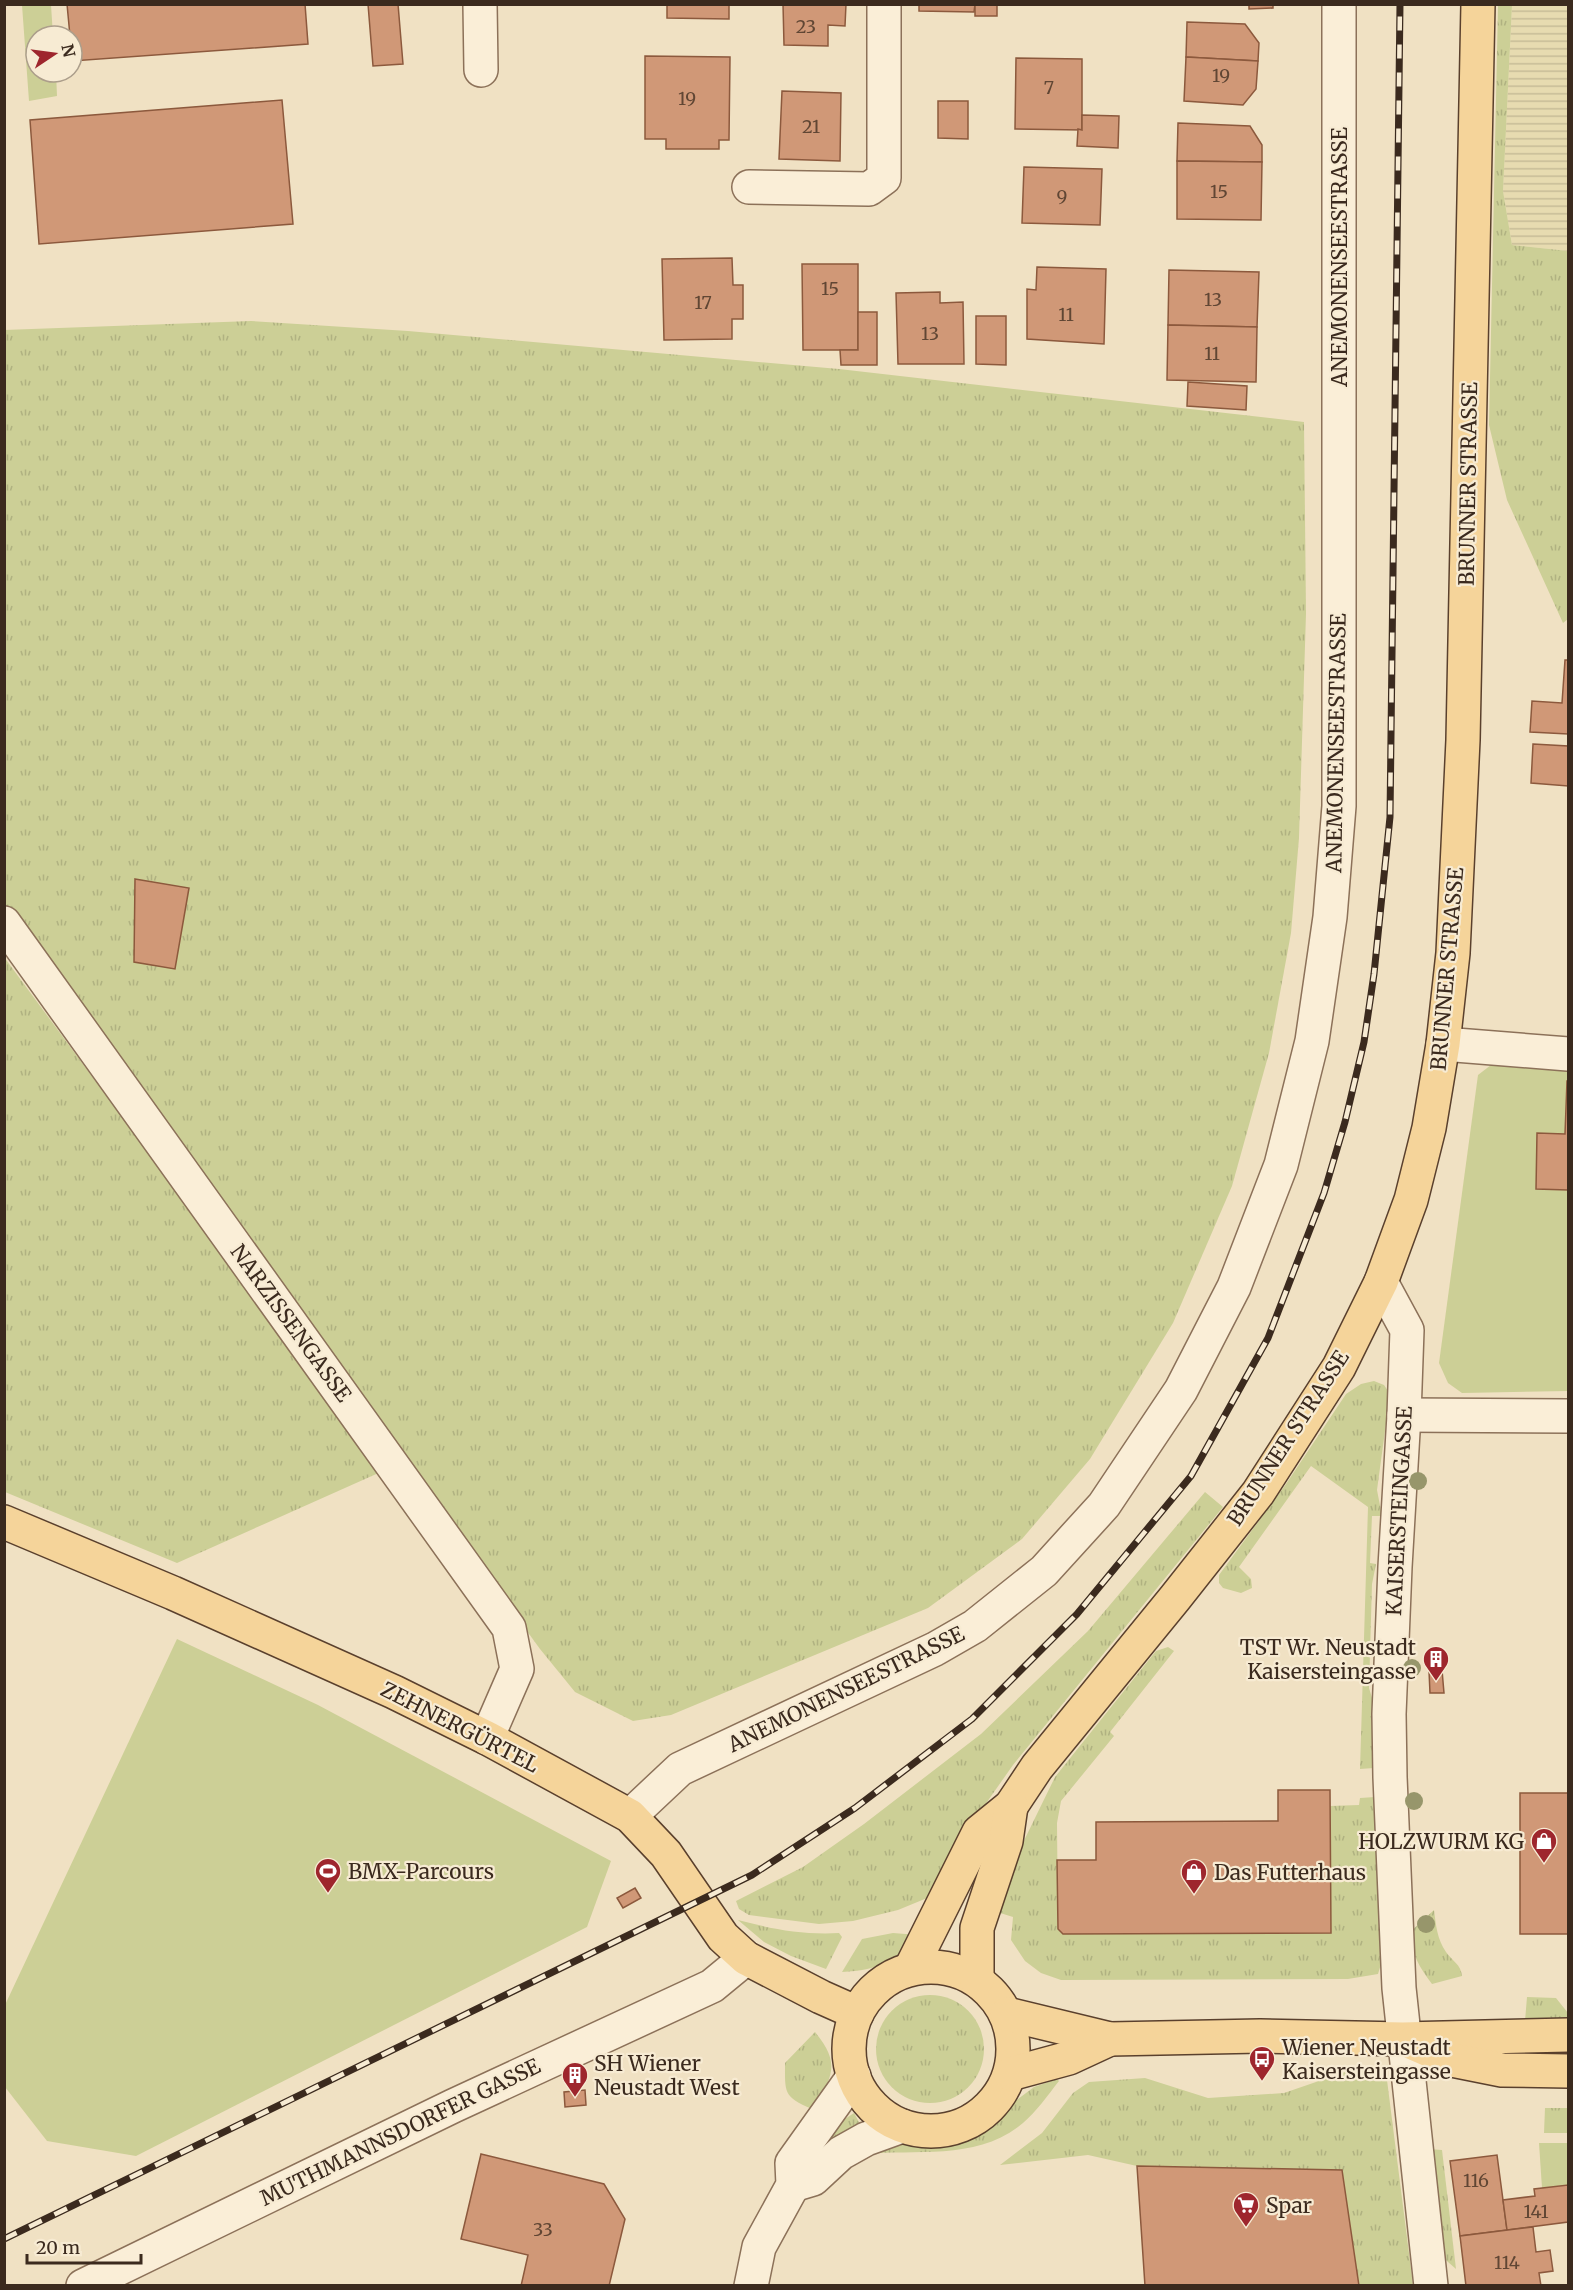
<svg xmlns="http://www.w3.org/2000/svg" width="1573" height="2290" font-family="Merriweather,serif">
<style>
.farmland{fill:url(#farmland-rules)}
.grass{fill:url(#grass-tufts)}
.garden{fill:#cccf96}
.building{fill:#d09877;stroke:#8c593d;stroke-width:1.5}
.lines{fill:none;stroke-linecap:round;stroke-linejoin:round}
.minor-casing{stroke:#8c7159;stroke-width:36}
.major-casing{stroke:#5a402d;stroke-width:36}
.minor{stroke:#faeed7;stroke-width:33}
.major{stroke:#f5d49a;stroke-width:33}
.rail-casing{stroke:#3b2a1e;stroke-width:7}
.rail{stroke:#f7ebd3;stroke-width:4.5;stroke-dasharray:14;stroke-linecap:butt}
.tree{fill:#97966b}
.labels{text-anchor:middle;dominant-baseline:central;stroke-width:4.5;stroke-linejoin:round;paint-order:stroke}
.number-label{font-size:18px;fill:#604634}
.street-label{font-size:21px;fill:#3b2a1e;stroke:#f7ebd3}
.poi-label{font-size:21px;fill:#3b2a1e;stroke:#f7ebd3;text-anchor:start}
</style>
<defs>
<pattern id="farmland-rules" width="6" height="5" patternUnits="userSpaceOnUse" patternTransform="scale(1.5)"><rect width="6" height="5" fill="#e7dbb0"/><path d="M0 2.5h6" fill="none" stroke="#c7bc97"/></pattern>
<pattern id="grass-tufts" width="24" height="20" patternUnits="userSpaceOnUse" patternTransform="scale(1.5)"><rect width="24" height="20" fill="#cccf96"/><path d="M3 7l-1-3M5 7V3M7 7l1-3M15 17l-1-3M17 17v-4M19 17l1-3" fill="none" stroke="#b0b281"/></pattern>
</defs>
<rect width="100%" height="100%" fill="#f0e1c3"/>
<path class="farmland" d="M1512 5H1568V251L1512 245 1503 191Z"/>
<g class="grass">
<path d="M1498 5H1512L1503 191 1512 245 1568 251V619L1563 623 1507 500 1489 425Z"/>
<path d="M251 321 408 331 839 369 1304 422 1306 613 1299 838 1291 933 1269 1053 1232 1186 1173 1323 1090 1459 1022 1539 928 1608 671 1715 633 1721 575 1692 540 1649 91 1030 5 908 4 330Z"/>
<path d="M4 957 383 1471 177 1563 5 1492Z"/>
<path d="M1374 1381 1384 1385 1390 1394 1377 1490 1382 1516H1372L1370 1563 1376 1564 1372 1584 1369 1688 1379 1721 1374 1768 1360 1769 1368 1507 1311 1466 1239 1567 1251 1579 1252 1588 1241 1593 1223 1588 1219 1583V1575L1286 1484 1346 1394 1361 1384Z"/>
<path d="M1205 1492 1223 1507 1013 1765 968 1829 932 1896 898 1910 853 1921 819 1924 749 1915 739 1909 736 1901 803 1867 864 1824 981 1734 1088 1631Z"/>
<path d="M1168 1647 1174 1651 1110 1732 1114 1736 1061 1801 1057 1823 1058 1929 1063 1934 1331 1933 1330 1806 1359 1805 1360 1798 1375 1797 1385 1951 1378 1974 1348 1979 1061 1980 1041 1973 1025 1961 1011 1940 1013 1917 997 1912 1015 1859 1055 1777 1156 1651Z"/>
<path d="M1434 1910C1436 1925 1437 1939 1446 1952 1452 1961 1461 1964 1462 1976L1432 1984C1419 1967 1412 1954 1409 1933Z"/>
<path d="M738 1920C772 1929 803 1935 839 1933L842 1937 826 1969 791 1956 764 1942Z"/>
<path d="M893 1933 918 1935C894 1962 879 1970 842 1972L862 1939Z"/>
<circle cx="930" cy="2049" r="54"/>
<path d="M1527 1997 1556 1998 1568 2013V2022L1525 2021Z"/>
<path d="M815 2032C841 2063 833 2078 812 2109 783 2097 785 2092 785 2063Z"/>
<path d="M1371 2068 1387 2080 1413 2285H1359L1342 2170 1137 2166 1088 2155 1000 2165 1042 2133 1073 2093 1089 2082 1145 2078 1208 2098 1284 2093 1348 2071Z"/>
<path d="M1057 2079 1059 2081C1048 2095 1036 2112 1023 2123 978 2161 918 2149 864 2154L900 2143 930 2147 953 2144 974 2138 1014 2102 1034 2087Z"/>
<path d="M1545 2108H1568V2133H1544Z"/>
<path d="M854 2113 860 2124 803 2175 836 2125Z"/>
<path d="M1428 2149 1442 2150 1456 2269 1440 2255Z"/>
</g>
<g class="garden">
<path d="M22 5H51L53 36H36V72H56L57 96 29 101Z"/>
<path d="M1504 1062 1568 1068V1391L1462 1393 1448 1383 1439 1363 1478 1075 1491 1065Z"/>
<path d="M177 1639 318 1705 611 1861 587 1927 136 2156 47 2141 5 2087V2005Z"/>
<path d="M1539 2143H1568V2185L1542 2188Z"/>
</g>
<g class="building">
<path d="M67 4H305L308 44 72 61V36H70Z"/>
<path d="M368 4H398L403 64 373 66Z"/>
<path d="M667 4H729V19L667 18Z"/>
<path d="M783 4H846L845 26 828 25V46L784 45Z"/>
<path d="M919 4H975L974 12 919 11Z"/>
<rect x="975" y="4" width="22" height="12"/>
<path d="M1249 4H1273V8L1249 9Z"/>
<path d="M1187 22 1245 24 1259 43 1258 61 1186 57Z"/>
<path d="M645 56 730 57 729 140H719V149H666V139H645Z"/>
<path d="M1186 57 1258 61 1256 89 1243 105 1184 101Z"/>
<path d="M1016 58 1082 59V130L1015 129Z"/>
<path d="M782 91 841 93 840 161 779 159Z"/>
<path d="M282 100 293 224 39 244 30 120Z"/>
<path d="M938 101H968V139L938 138Z"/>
<path d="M1082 115 1119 116 1118 148 1077 146 1078 129 1082 130Z"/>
<path d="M1178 123 1250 126 1262 145V162L1177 161Z"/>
<path d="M1177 161 1262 162 1261 220 1177 219Z"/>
<path d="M1024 167 1102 169 1100 225 1022 223Z"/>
<path d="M732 258 733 285H743V319H732V339L664 340 662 259Z"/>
<path d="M802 264H858V350H803Z"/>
<path d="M1037 267 1106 269 1104 344 1027 339V289L1036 290Z"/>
<path d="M1169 270 1259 272 1257 327 1168 325Z"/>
<path d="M940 292V303L963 302 964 364H898L896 293Z"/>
<path d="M858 312H877V365H841L840 350H858Z"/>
<path d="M976 316H1006V365L976 364Z"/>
<path d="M1168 325 1257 327 1256 382 1167 380Z"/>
<path d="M1188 382 1247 386 1246 410 1187 406Z"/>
<path d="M1565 660H1568V734L1530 732 1532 701 1562 703Z"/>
<path d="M1533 744 1568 746V786L1531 783Z"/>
<path d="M135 879 189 888 175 969 134 962Z"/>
<path d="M1567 1081H1568V1190L1536 1189 1537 1133 1565 1134Z"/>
<path d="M1442 1670 1444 1693H1430L1429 1671Z"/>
<path d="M1278 1790H1330L1331 1933 1063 1934 1058 1929 1057 1860H1096V1822L1278 1821Z"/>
<rect x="1520" y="1793" width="48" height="141"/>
<path d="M635 1888 641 1898 623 1908 617 1898Z"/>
<path d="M585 2090 586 2105 565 2107 564 2092Z"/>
<path d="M481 2154 604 2184 625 2219 609 2286H521L528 2255 461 2239Z"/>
<path d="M1497 2155 1507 2230 1460 2236 1450 2161Z"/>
<path d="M1137 2166 1342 2170 1359 2286H1145Z"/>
<path d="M1568 2185V2222L1507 2230 1503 2200 1535 2196 1534 2189Z"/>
<path d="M1533 2227 1536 2252 1550 2250 1553 2271 1539 2273 1541 2286H1466L1460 2236Z"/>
</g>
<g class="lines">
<g class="minor-casing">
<g id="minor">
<path d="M480 4 481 70"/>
<path d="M749 187 869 189 884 178V4"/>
<path d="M4 923 509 1628 517 1669 487 1738"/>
<path d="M1443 1044 1568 1054"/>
<path d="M1381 1282 1407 1330 1404 1415 1395 1567 1389 1714 1390 1777 1399 1988 1431 2286"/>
<path d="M1404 1415 1568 1416"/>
<path d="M630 1816 680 1769 935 1649 975 1626 1044 1571 1104 1505 1181 1390 1234 1287 1281 1165 1312 1041 1330 917 1339 806V4"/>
<path d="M793 2185 813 2179 841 2153 866 2139 902 2126"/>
<path d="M83 2286 453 2106 712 1986 746 1958"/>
<path d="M751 2286 759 2247 793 2185 792 2163 854 2076"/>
</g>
</g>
<g class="major-casing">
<g id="major">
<path d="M4 1522 173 1593 394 1692 487 1738 630 1816 666 1854 723 1937 746 1958 821 1997 857 2013"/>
<circle cx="931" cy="2049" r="82"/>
<path d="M911 1968 979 1832 1011 1806 1037 1767 1175 1598 1258 1493 1339 1367 1381 1282 1411 1200 1429 1128 1443 1044 1453 953 1463 740 1478 4"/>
<path d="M977 1980V1928L1006 1841 1011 1806"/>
<path d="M1007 2014 1110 2039 1260 2036 1403 2039 1568 2035"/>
<path d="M1413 2043 1452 2060 1502 2070 1568 2071"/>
<path d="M1010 2074 1069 2058 1110 2039"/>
</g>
</g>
<use href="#minor" class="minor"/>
<use href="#major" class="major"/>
<g class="rail-casing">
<path id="rail" d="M4 2239 752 1875 855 1808 972 1719 1077 1614 1191 1476 1268 1338 1324 1193 1345 1122 1364 1042 1374 974 1390 817 1400 4"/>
</g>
<use href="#rail" class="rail"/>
</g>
<g class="tree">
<circle cx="1418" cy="1481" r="9"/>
<circle cx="1412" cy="1668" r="9"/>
<circle cx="1414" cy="1801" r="9"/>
<circle cx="1426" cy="1924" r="9"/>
</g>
<defs>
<g id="building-pin" transform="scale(1.35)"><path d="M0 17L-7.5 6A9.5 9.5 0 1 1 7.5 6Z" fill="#9e262d" stroke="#f7ebd3"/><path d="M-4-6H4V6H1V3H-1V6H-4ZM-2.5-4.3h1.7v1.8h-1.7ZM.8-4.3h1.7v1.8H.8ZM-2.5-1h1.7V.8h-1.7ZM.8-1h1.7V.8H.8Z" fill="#fff"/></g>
<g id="shop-pin" transform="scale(1.35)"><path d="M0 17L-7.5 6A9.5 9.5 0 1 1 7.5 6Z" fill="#9e262d" stroke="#f7ebd3"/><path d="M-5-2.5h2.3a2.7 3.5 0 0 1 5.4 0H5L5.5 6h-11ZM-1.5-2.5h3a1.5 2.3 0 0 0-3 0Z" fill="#fff"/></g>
<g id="stadium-pin" transform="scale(1.35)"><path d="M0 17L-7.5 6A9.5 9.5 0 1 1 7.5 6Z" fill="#9e262d" stroke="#f7ebd3"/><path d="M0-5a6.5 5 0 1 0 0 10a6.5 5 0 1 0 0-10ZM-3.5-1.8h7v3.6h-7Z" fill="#fff"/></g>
<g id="bus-pin" transform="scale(1.35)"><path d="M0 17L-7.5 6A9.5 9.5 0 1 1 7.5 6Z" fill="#9e262d" stroke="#f7ebd3"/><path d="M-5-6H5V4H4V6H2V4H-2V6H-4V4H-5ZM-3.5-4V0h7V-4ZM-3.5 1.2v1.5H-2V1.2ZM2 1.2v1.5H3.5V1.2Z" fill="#fff"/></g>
<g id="supermarket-pin" transform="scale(1.35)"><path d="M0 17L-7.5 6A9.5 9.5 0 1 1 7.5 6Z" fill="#9e262d" stroke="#f7ebd3"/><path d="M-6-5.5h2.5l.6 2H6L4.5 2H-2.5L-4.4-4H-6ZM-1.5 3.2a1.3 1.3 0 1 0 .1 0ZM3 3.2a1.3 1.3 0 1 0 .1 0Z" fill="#fff"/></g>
</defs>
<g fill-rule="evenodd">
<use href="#building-pin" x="1436" y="1659"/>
<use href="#shop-pin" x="1544" y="1841"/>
<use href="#stadium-pin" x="328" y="1871"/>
<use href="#shop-pin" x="1194" y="1872"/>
<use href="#bus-pin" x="1262" y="2059"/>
<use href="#building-pin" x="575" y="2075"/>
<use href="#supermarket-pin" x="1246" y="2205"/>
</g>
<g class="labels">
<g class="number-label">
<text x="806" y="26">23</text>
<text x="1221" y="75">19</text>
<text x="1049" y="87">7</text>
<text x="687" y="98">19</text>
<text x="811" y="126">21</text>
<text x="1219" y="191">15</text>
<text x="1062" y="196">9</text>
<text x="830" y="288">15</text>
<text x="1213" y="299">13</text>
<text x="703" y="302">17</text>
<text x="1066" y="314">11</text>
<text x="930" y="333">13</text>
<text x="1212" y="353">11</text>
<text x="1476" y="2180">116</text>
<text x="1536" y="2211">141</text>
<text x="543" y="2229">33</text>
<text x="1507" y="2262">114</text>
</g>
<g class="street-label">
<text transform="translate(1339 257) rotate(-90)">ANEMONENSEESTRASSE</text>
<text transform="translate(1468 484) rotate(-89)">BRUNNER STRASSE</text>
<text transform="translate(1336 743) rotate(-89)">ANEMONENSEESTRASSE</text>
<text transform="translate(1447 969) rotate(-85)">BRUNNER STRASSE</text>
<text transform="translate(291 1323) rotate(54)">NARZISSENGASSE</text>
<text transform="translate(1288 1438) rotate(-57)">BRUNNER STRASSE</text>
<text transform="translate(1399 1511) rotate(-87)">KAISERSTEINGASSE</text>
<text transform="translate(846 1689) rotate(-26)">ANEMONENSEESTRASSE</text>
<text transform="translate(460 1727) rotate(27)">ZEHNERGÜRTEL</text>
<text transform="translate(400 2132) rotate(-26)">MUTHMANNSDORFER GASSE</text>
</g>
<g class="poi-label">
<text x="1416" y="1647" text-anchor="end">TST Wr. Neustadt<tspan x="1416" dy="24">Kaisersteingasse</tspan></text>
<text x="1524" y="1841" text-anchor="end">HOLZWURM KG</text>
<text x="348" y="1871">BMX-Parcours</text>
<text x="1214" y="1872">Das Futterhaus</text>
<text x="1282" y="2047">Wiener Neustadt<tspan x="1282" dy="24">Kaisersteingasse</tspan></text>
<text x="594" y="2063">SH Wiener<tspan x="594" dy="24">Neustadt West</tspan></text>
<text x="1266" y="2205">Spar</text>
</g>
</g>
<rect width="1573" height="2290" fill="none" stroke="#3b2a1e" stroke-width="12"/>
<g transform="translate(54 54) rotate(77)"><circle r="28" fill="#f7ebd3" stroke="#ac9e8b" stroke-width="1.5"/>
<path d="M0-4.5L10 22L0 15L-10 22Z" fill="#9e262d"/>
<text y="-9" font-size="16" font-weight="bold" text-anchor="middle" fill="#3b2a1e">N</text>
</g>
<path d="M27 2254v9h114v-9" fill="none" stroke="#3b2a1e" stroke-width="3"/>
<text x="36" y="2254" font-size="18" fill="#3b2a1e" stroke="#f7ebd3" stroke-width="4.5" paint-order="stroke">20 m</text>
</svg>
